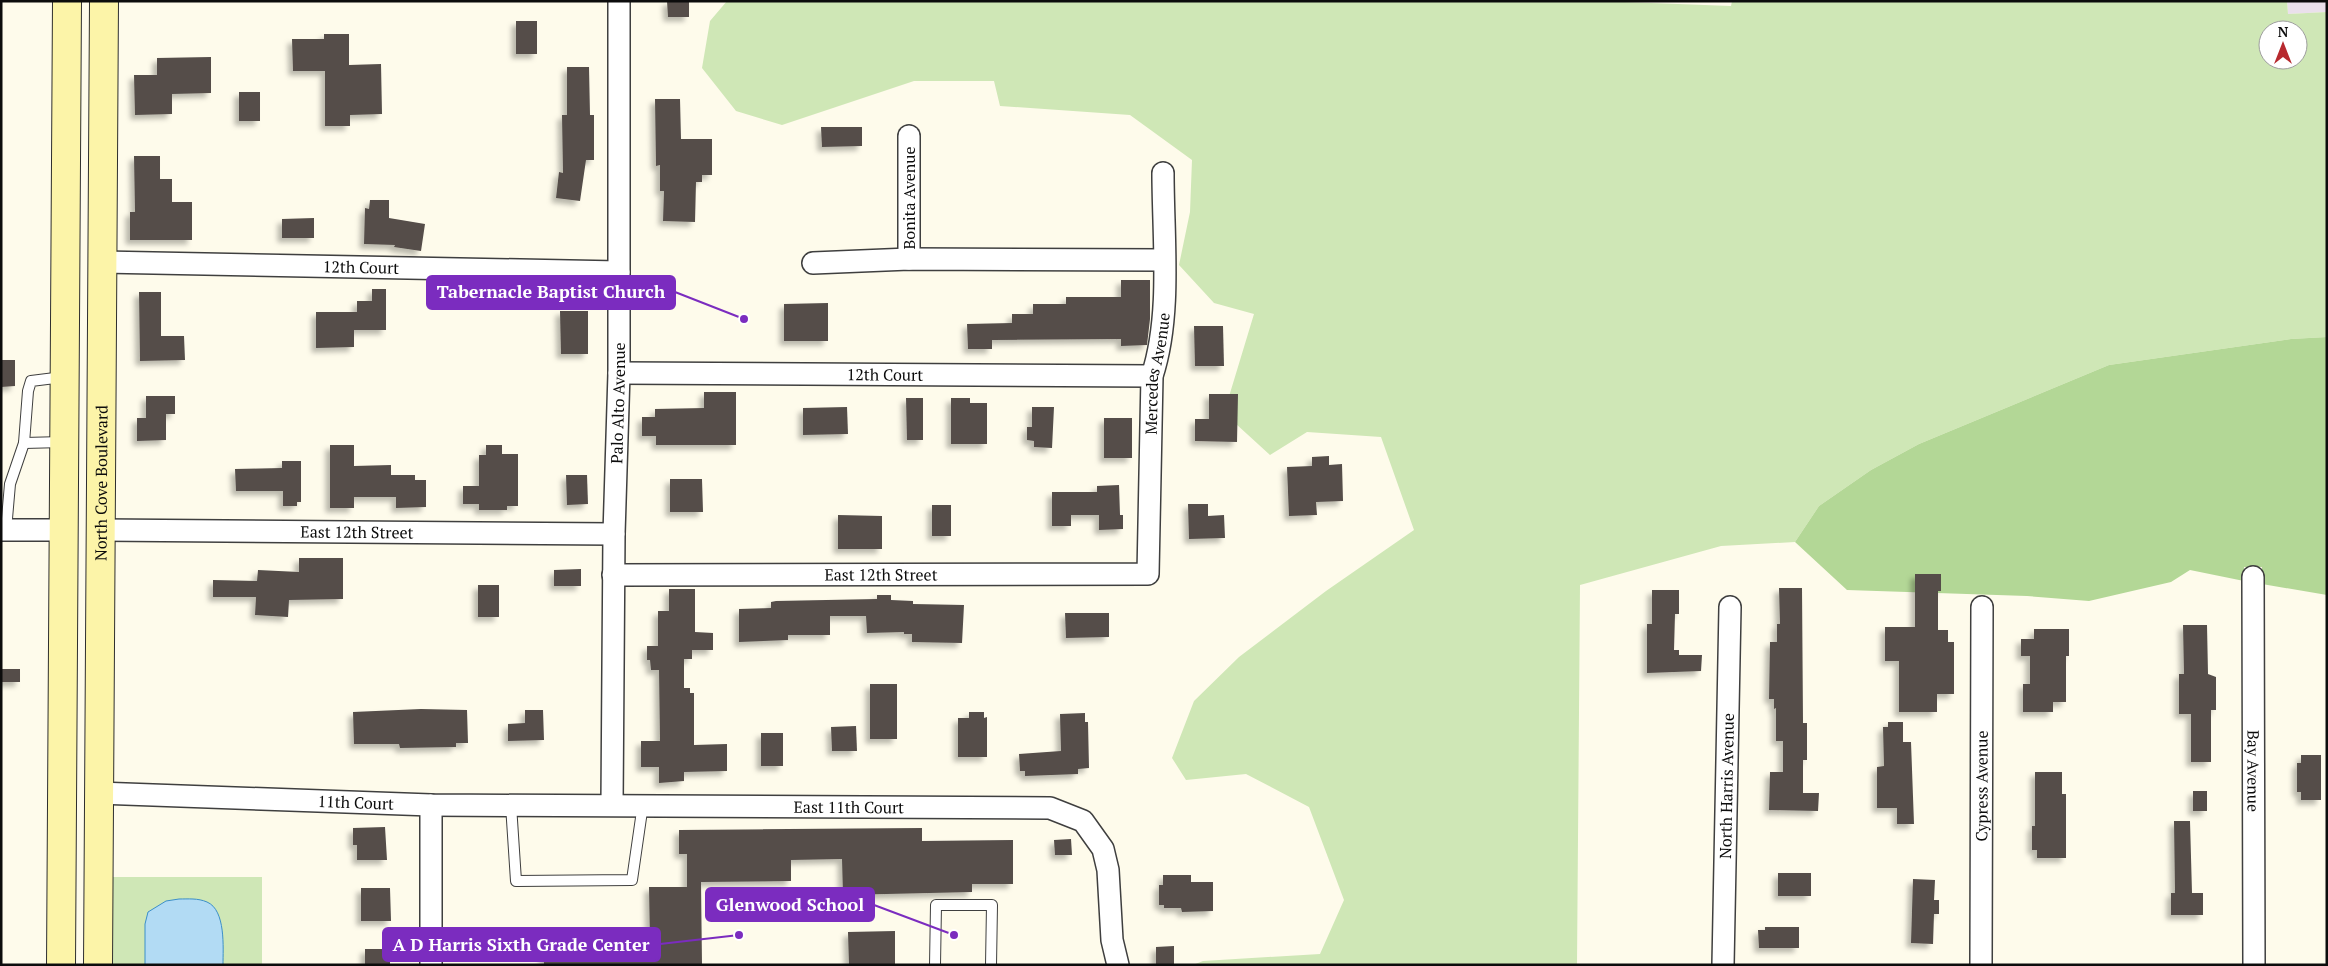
<svg xmlns="http://www.w3.org/2000/svg" width="2328" height="966" font-family="'PT Serif',serif">
<style>
.industrial{fill:#eae0eb}
.green{fill:#cfe7b6;fill-rule:evenodd}
.forest{fill:#b3d796}
.water{fill:#b2dbf4;stroke:#3b8fc9}
.building{fill:#544d49;filter:url(#shadow)}
.lines{fill:none;stroke-linecap:round;stroke-linejoin:round}
.lane-casing{stroke:#3f3f3f;stroke-width:12}
.street-casing{stroke:#3f3f3f;stroke-width:24}
.secondary-casing{stroke:#2e2e2e;stroke-width:30}
.lane{stroke:#fff;stroke-width:10}
.street{stroke:#fff;stroke-width:21}
.secondary{stroke:#fcf4a8;stroke-width:28}
.labels{text-anchor:middle;dominant-baseline:central;stroke-width:5;stroke-linejoin:round;paint-order:stroke}
.street-label{font-size:16px;fill:#0c0c0c;stroke:#fff}
.leader{fill:none;stroke:#7b2cbf;stroke-width:2}
.callout-dot{fill:#7b2cbf;stroke:#fff;stroke-width:2}
.callout{fill:#7b2cbf;stroke:#7b2cbf;stroke-width:2}
.callout-label{font-size:18px;text-anchor:middle;font-weight:bold;fill:#fff}
</style>
<defs>
<filter id="shadow"><feDropShadow dx="-4.5" dy="4.5" stdDeviation="2.5" flood-color="#0004"/></filter>
</defs>
<rect width="100%" height="100%" fill="#fefbeb"/>
<path class="industrial" d="M2287 1H2327V12L2288 14Z"/>
<g class="green">
<path d="M727 1H1598L1731 6 1732 1H2287L2288 14 2327 12V337L2291 339 2109 365 1919 444 1871 470 1819 506 1795 542 1721 546 1580 585 1577 965H1193L1203 961 1320 954 1344 900 1309 807 1246 774 1186 780 1172 758 1194 701 1239 657 1326 591 1414 530 1381 437 1307 432 1270 455 1224 413 1254 314 1214 303 1179 265 1190 212 1192 160 1130 115 1000 106 994 81H914L782 125 736 111 702 68 710 21ZM2268 30H2298V60H2268Z"/>
<path d="M113 877H262V965H112Z"/>
</g>
<path class="forest" d="M2327 337V595L2262 584V567H2244V581L2190 570 2171 582 2089 601 2027 596 1847 590 1795 542 1819 506 1871 470 1919 444 2109 365 2291 339Z"/>
<path class="water" d="M179 899C188 899 198 898 207 902 226 910 223 948 223 965H145V924L148 912 166 901Z"/>
<g class="building">
<path d="M667 1H689V17H668Z"/>
<rect x="516" y="21" width="21" height="33"/>
<path d="M324 34H349V65L381 64 382 114 350 115V126H325V71H293L292 39H324Z"/>
<path d="M211 57V93L172 94V114L135 115 134 75H157V58Z"/>
<path d="M567 67H589L590 115H594V160H586L580 201 556 198 559 172 563 173 562 115H567Z"/>
<rect x="239" y="92" width="21" height="29"/>
<path d="M655 99H680L681 139H712V175H702V182H696L695 222 663 221 664 191H660V165L656 166Z"/>
<path d="M821 127H862V146L822 147Z"/>
<path d="M134 156H160V179H172V202H192V240H130V212H135Z"/>
<path d="M370 200H389V218L425 224 421 251 394 247 395 245 364 244 365 208 369 209Z"/>
<path d="M314 218V238H282V219Z"/>
<path d="M1121 280H1150V319L1147 345 1121 346V339L992 340V349H968L967 324 1012 323V314H1033V304H1066V297H1121Z"/>
<path d="M372 289H386V330H354V347L316 348V312H357V301H372Z"/>
<path d="M139 292H161V336H184L185 360 140 361Z"/>
<path d="M828 303V341H784V304Z"/>
<path d="M560 311H588V354H561Z"/>
<path d="M1194 326H1223L1224 366H1195Z"/>
<path d="M1 360H15V386L1 387Z"/>
<path d="M704 392H736V445H656V436H642V417H655V409L704 408Z"/>
<path d="M1209 394H1238L1237 442 1195 441V419H1209Z"/>
<path d="M146 396H175V414H166V440L137 441V418H146Z"/>
<path d="M906 398H923V440H907Z"/>
<path d="M951 398H970V403H987V444H951Z"/>
<path d="M847 407 848 434 803 435V408Z"/>
<path d="M1032 407H1054L1052 448 1034 447V441L1027 440V427H1032Z"/>
<rect x="1104" y="418" width="28" height="40"/>
<path d="M330 445H354V466L391 465V475H415V480H426V507L396 508V497H354V508H330Z"/>
<path d="M486 445H502V454H518V506H507V510H479V504H463V486H479V455H486Z"/>
<path d="M1329 456V465L1342 464 1343 501 1316 502 1317 515 1289 516 1287 467 1312 466V457Z"/>
<path d="M282 461H301V502H297V506H283V491H236L235 469 282 468Z"/>
<path d="M566 475H587L588 504 567 505Z"/>
<path d="M670 479H702L703 512H670Z"/>
<path d="M1119 485 1120 515H1123V529L1099 530V515H1071V526H1052V492H1097V486Z"/>
<path d="M1188 504H1208V516L1224 515 1225 538 1189 539Z"/>
<rect x="932" y="505" width="19" height="31"/>
<path d="M838 515 882 516V549H838Z"/>
<path d="M299 558H343V599L289 600 288 617 255 615 256 597H213V580L257 581 258 570 299 572Z"/>
<path d="M581 569V586H554V570Z"/>
<path d="M1915 574H1941V591H1938V630H1948V642H1954V694H1937V712H1899V661H1885V627H1915Z"/>
<rect x="478" y="585" width="21" height="32"/>
<path d="M1779 588H1802L1803 723H1807V760H1803V793H1819L1818 811 1769 810 1770 772H1783V741H1776V708L1774 709V699H1769L1770 642H1777V624H1780Z"/>
<path d="M669 589H695V632L713 633V650H692V659H684V688H690V693H694V745L727 744V771L684 772V781L659 783V767H641V741H660L659 670H651L650 660H647V646H658V611H669Z"/>
<path d="M1652 590H1679V614H1675L1674 650H1679V655H1702L1701 671 1647 673V624H1652Z"/>
<path d="M877 595H891V600L913 601V604L964 605 962 643 912 642V634H904V632L867 633 866 616H830V635H788V640L739 642V609L771 608V602L776 601 877 599Z"/>
<path d="M1065 613H1109V637L1066 638Z"/>
<path d="M2183 625H2207L2208 674 2216 677V710H2211V762H2191V714H2179V674H2184Z"/>
<path d="M2034 629H2069V656H2066V702H2053V712H2023V684H2030V656H2021V639H2034Z"/>
<rect x="1" y="669" width="19" height="13"/>
<rect x="870" y="684" width="27" height="55"/>
<path d="M421 709 467 710 468 743H456V747L400 748 399 744H354L353 712Z"/>
<path d="M525 710H543L544 740 508 741V724L525 723Z"/>
<path d="M969 712H984V718L987 717V757H958V718H969Z"/>
<path d="M1085 713V722H1088L1089 768 1078 769V774L1025 776V771H1020L1019 754 1061 751 1060 714Z"/>
<path d="M1888 722H1903V742H1911L1914 824H1897V808H1877V767L1884 766 1883 727H1888Z"/>
<path d="M856 726 857 751H832L831 727Z"/>
<rect x="761" y="733" width="22" height="33"/>
<path d="M2301 755H2321V800H2301V792H2297V763H2301Z"/>
<path d="M2035 772H2062V794H2066V858H2037V850H2032V826H2035Z"/>
<rect x="2193" y="791" width="14" height="20"/>
<path d="M2174 821H2190L2192 893H2203V915H2171V893H2175Z"/>
<path d="M385 827 387 860H357V845H353V828Z"/>
<path d="M922 828V841L1013 840V884H972V892L843 895 842 859 791 860V881L701 882 702 965H544L543 942 650 941 649 887H687V854H679V830Z"/>
<path d="M1071 839 1072 855H1055L1054 840Z"/>
<rect x="1778" y="873" width="33" height="23"/>
<path d="M1163 875H1191V882H1213V911L1182 912 1181 908H1164V905H1159V885H1163Z"/>
<path d="M1913 879 1935 880 1934 900H1939V914H1934L1933 944 1911 943Z"/>
<path d="M361 888H390L391 921H361Z"/>
<path d="M1765 927H1799V948H1759L1758 930H1765Z"/>
<path d="M895 931V965H849L848 932Z"/>
<path d="M1174 946V965H1156V947Z"/>
<rect x="365" y="949" width="25" height="16"/>
</g>
<g class="lines">
<g class="lane-casing">
<g id="lane">
<path d="M24 443 63 442"/>
<path d="M6 530 10 484 24 443 28 391 31 381 63 377"/>
<path d="M511 805 516 881 632 880 643 804"/>
<path d="M935 965 936 905H992L991 965"/>
</g>
</g>
<g class="street-casing">
<g id="street">
<path d="M909 136V259"/>
<path id="s1" d="M102 262 619 272"/>
<path d="M813 263 909 259 1164 260"/>
<path id="s2" d="M619 373 1152 376"/>
<path d="M1 530H64"/>
<path id="s3" d="M101 530 614 534"/>
<path id="s4" d="M613 575 1148 574 1152 376C1172 315 1163 238 1163 173"/>
<path id="s5" d="M2253 577 2254 965"/>
<path id="s6" d="M98 793 431 805 1050 808 1083 821 1103 849 1108 870 1112 940 1118 965"/>
<path id="s7" d="M612 804 614 534 619 373V1"/>
<path d="M431 805V965"/>
<path id="s8" d="M1723 965 1730 607"/>
<path id="s9" d="M1981 965 1982 607"/>
</g>
</g>
<g class="secondary-casing">
<g id="secondary">
<path d="M61 965 67 1"/>
<path id="s10" d="M98 965 104 1"/>
</g>
</g>
<use href="#lane" class="lane"/>
<use href="#street" class="street"/>
<use href="#secondary" class="secondary"/>
</g>
<g class="labels">
<g class="street-label">
<text transform="translate(909 198) rotate(-90)">Bonita Avenue</text>
<text stroke="none"><textPath href="#s1" startOffset="259">12th Court</textPath></text>
<text stroke="none"><textPath href="#s4" startOffset="736">Mercedes Avenue</textPath></text>
<text stroke="none"><textPath href="#s2" startOffset="266">12th Court</textPath></text>
<text stroke="none"><textPath href="#s7" startOffset="401">Palo Alto Avenue</textPath></text>
<text stroke="none"><textPath href="#s10" startOffset="482">North Cove Boulevard</textPath></text>
<text stroke="none"><textPath href="#s3" startOffset="256">East 12th Street</textPath></text>
<text stroke="none"><textPath href="#s4" startOffset="268">East 12th Street</textPath></text>
<text stroke="none"><textPath href="#s5" startOffset="194">Bay Avenue</textPath></text>
<text stroke="none"><textPath href="#s8" startOffset="179">North Harris Avenue</textPath></text>
<text stroke="none"><textPath href="#s9" startOffset="179">Cypress Avenue</textPath></text>
<text stroke="none"><textPath href="#s6" startOffset="258">11th Court</textPath></text>
<text stroke="none"><textPath href="#s6" startOffset="751">East 11th Court</textPath></text>
</g>
</g>
<path class="leader" d="M744 319L675 292M954 935L874 905M739 935L660 944"/>
<g class="callout-dot">
<circle cx="744" cy="319" r="5"/>
<circle cx="954" cy="935" r="5"/>
<circle cx="739" cy="935" r="5"/>
</g>
<g class="callout">
<rect x="427" y="276" width="248" height="33" rx="5"/>
<rect x="706" y="888" width="168" height="33" rx="5"/>
<rect x="383" y="928" width="277" height="33" rx="5"/>
</g>
<g class="callout-label">
<text x="551" y="298">Tabernacle Baptist Church</text>
<text x="790" y="911">Glenwood School</text>
<text x="521" y="951">A D Harris Sixth Grade Center</text>
</g>
<rect width="2328" height="966" fill="none" stroke="#0c0c0c" stroke-width="5"/>
<g transform="translate(2283 45)"><circle r="24" fill="#ffffff" stroke="#9e9e9e"/>
<path d="M0-4L9 19L0 12L-9 19Z" fill="#b7292e"/>
<text y="-8" font-size="14" font-weight="bold" text-anchor="middle" fill="#0c0c0c">N</text>
</g>
</svg>
